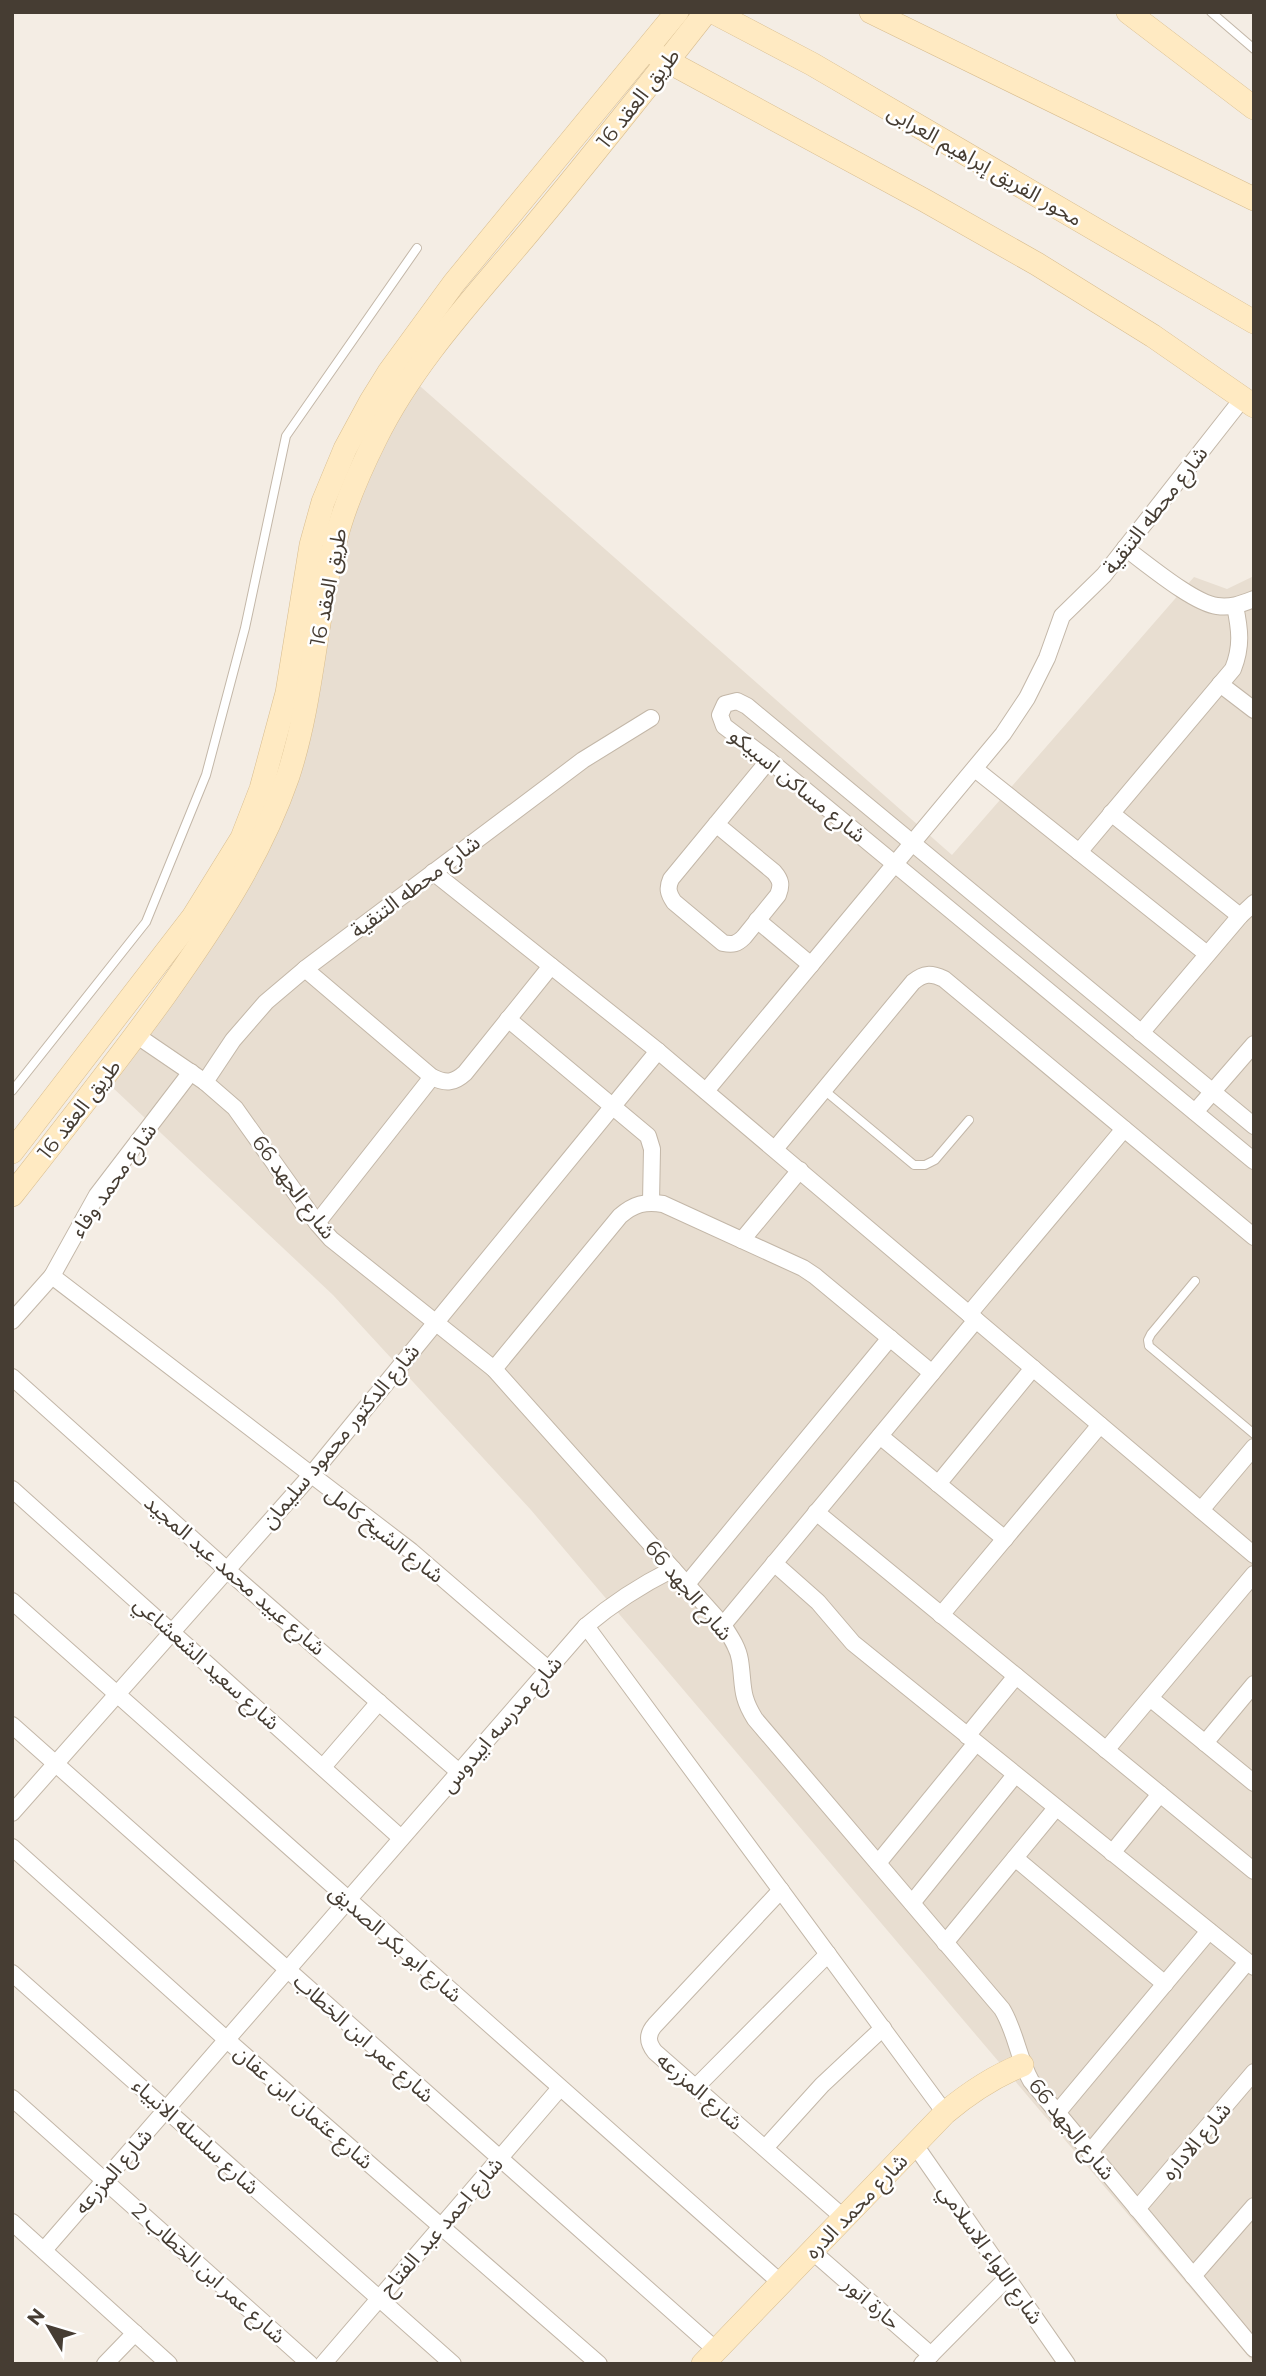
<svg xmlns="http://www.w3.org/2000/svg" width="1266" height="2376" font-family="Montserrat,'Noto Sans Arabic',sans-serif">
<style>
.residential{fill:#e8ded1}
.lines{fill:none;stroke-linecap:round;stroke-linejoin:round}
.lane-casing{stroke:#c3b7a8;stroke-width:10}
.street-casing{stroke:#c3b7a8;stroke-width:18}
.secondary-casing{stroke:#d8bd8f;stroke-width:24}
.lane{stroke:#fff;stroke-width:8}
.street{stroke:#fff;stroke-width:16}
.secondary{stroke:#ffeac2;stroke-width:23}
.labels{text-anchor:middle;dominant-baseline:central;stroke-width:5;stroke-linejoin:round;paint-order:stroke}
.street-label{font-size:21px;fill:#463d33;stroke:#fff}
</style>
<rect width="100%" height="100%" fill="#f4ede4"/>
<path class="residential" d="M404 372 952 855 1194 577 1227 589 1254 576V2363L531 1510 333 1295 94 1070 191 946 279 778 323 528 367 429Z"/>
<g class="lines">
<g class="lane-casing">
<g id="lane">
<path d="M1211 12 1254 49"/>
<path d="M824 1090 914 1165H925L935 1160 969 1120"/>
<path d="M12 1091 146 922 206 775 245 628 286 436 417 248"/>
<path d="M1195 1281 1151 1334 1148 1340 1149 1346 1254 1434"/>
</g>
</g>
<g class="street-casing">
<g id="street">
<path d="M1125 548C1146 563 1193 603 1217 606 1231 608 1241 604 1254 599"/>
<path d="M1220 684 1254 710"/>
<path d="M975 769 1207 954"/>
<path d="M1111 813 1240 916"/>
<path d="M716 824 774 872C781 880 782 885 778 895L744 937C737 944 733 945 723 943L674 902C668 893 667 888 671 879L769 760"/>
<path d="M1079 852 1233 669C1242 646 1240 630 1235 606"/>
<path d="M433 872 658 1051 1254 1555"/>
<path d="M757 920 811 965"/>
<path d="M305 969 432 1077C446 1084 454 1083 465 1073L551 966"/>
<path d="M508 1019 648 1136 652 1149 651 1202"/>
<path d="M1141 1033 1240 916 1254 903"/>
<path d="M136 1035 205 1082 235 1108 317 1223 331 1239 494 1369 723 1625C730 1636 738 1647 740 1660 744 1686 740 1695 755 1719L1002 2009C1016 2032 1018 2058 1031 2081L1254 2349"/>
<path d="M205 1082 233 1040 266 1002 305 969 583 760 651 718"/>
<path d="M706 1091 1003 734 1027 698 1047 658 1062 616 1104 575 1243 398"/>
<path d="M1195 1112 1254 1044"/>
<path d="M1254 1126 747 706 737 701 725 704 720 715 724 726 769 760 1254 1161"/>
<path d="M775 1149 913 982C924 973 931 973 944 979L1254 1237"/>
<path d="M317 1223 432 1077"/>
<path d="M742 1240 800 1170"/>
<path d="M52 1276 411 1551 548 1669"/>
<path d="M969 1314 1124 1129"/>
<path d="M12 1321 52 1276 97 1195 191 1072"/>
<path d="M494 1369 620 1216C634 1204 645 1201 663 1204L803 1268 815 1276 932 1373"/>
<path d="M12 1377 227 1570 459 1772"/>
<path d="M880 1436 1005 1539"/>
<path d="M938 1484 1033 1368"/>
<path d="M12 1489 401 1838"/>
<path d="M1201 1510 1254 1447"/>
<path d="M816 1512 1254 1871"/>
<path d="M774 1563 818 1602 853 1643 1254 1967"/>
<path d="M687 1584 890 1338"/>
<path d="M12 1601 781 2283"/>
<path d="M941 1615 1100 1425"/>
<path d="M723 1625 976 1320"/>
<path d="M586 1626 945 2113"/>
<path d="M1150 1698 1254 1783"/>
<path d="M12 1725 716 2350"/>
<path d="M967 1736 1016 1676"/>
<path d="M1205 1743 1254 1684"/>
<path d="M1106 1750 1254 1574"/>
<path d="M323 1767 379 1702"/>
<path d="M12 1813 311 1475 658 1051"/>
<path d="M12 1847 227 2040 599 2364"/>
<path d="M1112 1853 1160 1794"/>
<path d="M1015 1858 1165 1984"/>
<path d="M878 1863 976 1743"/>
<path d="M781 1890 655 2025C647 2034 647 2042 655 2052L844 2218"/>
<path d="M912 1903 1015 1775"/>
<path d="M945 1943 1056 1808"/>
<path d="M12 1973 453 2364"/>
<path d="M695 2088 828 1954"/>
<path d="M12 2098 310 2364"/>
<path d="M1057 2113 1209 1931"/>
<path d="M915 2145 1067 2364"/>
<path d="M765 2148 822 2085 883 2028"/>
<path d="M1090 2152 1247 1962"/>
<path d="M1137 2209 1254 2072"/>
<path d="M12 2222 169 2364"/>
<path d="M44 2250 586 1626C613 1603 641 1585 673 1569"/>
<path d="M812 2251 931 2355"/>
<path d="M1193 2276 1254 2206"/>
<path d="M105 2364 135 2333"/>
<path d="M323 2364 560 2088"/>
<path d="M922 2364 1007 2278"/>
</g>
</g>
<g class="secondary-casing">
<g id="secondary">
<path d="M713 12 812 64 1254 322"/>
<path d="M871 12 1254 199"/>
<path d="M1128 12 1254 108"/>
<path d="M656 55 924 200 1037 264 1153 336 1254 406"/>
<path d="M12 1152 193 917 242 838 261 789 287 693 311 545 323 502 345 449 371 401 389 372 454 283 677 12"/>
<path d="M12 1195C64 1129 116 1063 165 995 214 926 260 857 288 776 313 700 315 619 335 542 344 506 359 472 376 438 414 361 475 297 530 231 590 159 648 86 706 12"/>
<path d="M703 2364 945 2113C970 2092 993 2077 1022 2065"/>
</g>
</g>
<use href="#lane" class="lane"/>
<use href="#street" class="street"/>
<use href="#secondary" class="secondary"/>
</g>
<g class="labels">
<g class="street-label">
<text transform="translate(638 98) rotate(-52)">طريق العقد 16</text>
<text transform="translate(985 165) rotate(30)">محور الفريق إبراهيم العرابى</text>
<text transform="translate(1155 510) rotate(-52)">شارع محطه التنقية</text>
<text transform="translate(328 587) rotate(-79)">طريق العقد 16</text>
<text transform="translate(798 785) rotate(39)">شارع مساكن اسبيكو</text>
<text transform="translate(415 886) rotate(-37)">شارع محطه التنقية</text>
<text transform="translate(79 1109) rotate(-52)">طريق العقد 16</text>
<text transform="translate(113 1180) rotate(-55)">شارع محمد وفاء</text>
<text transform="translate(294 1187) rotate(53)">شارع الجهد 66</text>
<text transform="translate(340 1436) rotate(-50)">شارع الدكتور محمود سليمان</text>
<text transform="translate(385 1534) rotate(38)">شارع الشيخ كامل</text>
<text transform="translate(235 1575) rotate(41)">شارع عبيد محمد عبد المجيد</text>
<text transform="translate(689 1590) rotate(50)">شارع الجهد 66</text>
<text transform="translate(207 1663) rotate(42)">شارع سعيد الشعشاعي</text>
<text transform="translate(501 1724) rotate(-49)">شارع مدرسه ابيدوس</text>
<text transform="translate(396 1943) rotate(41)">شارع ابو بكر الصديق</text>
<text transform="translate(364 2038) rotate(42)">شارع عمر ابن الخطاب</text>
<text transform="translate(700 2091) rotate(41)">شارع المزرعه</text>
<text transform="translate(304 2107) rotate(41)">شارع عثمان ابن عفان</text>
<text transform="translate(1072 2129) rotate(51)">شارع الجهد 66</text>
<text transform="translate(196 2136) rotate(42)">شارع سلسله الانبياء</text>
<text transform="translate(1196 2141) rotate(-50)">شارع الاداره</text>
<text transform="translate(113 2171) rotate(-49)">شارع المزرعه</text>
<text transform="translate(856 2206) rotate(-46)">شارع محمد الدره</text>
<text transform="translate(441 2226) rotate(-49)">شارع احمد عبد الفتاح</text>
<text transform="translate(991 2254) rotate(55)">شارع اللواء الاسلامي</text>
<text transform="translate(209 2273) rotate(42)">شارع عمر ابن الخطاب 2</text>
<text transform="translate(872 2303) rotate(41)">حارة انور</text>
</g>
</g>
<rect width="1266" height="2376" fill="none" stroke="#463d33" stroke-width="28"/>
<g transform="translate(49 2327) rotate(308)" stroke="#ffffff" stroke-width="5" paint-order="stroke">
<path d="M0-5L12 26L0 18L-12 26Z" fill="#463d33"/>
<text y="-10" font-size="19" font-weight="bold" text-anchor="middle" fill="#463d33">N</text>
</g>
</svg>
